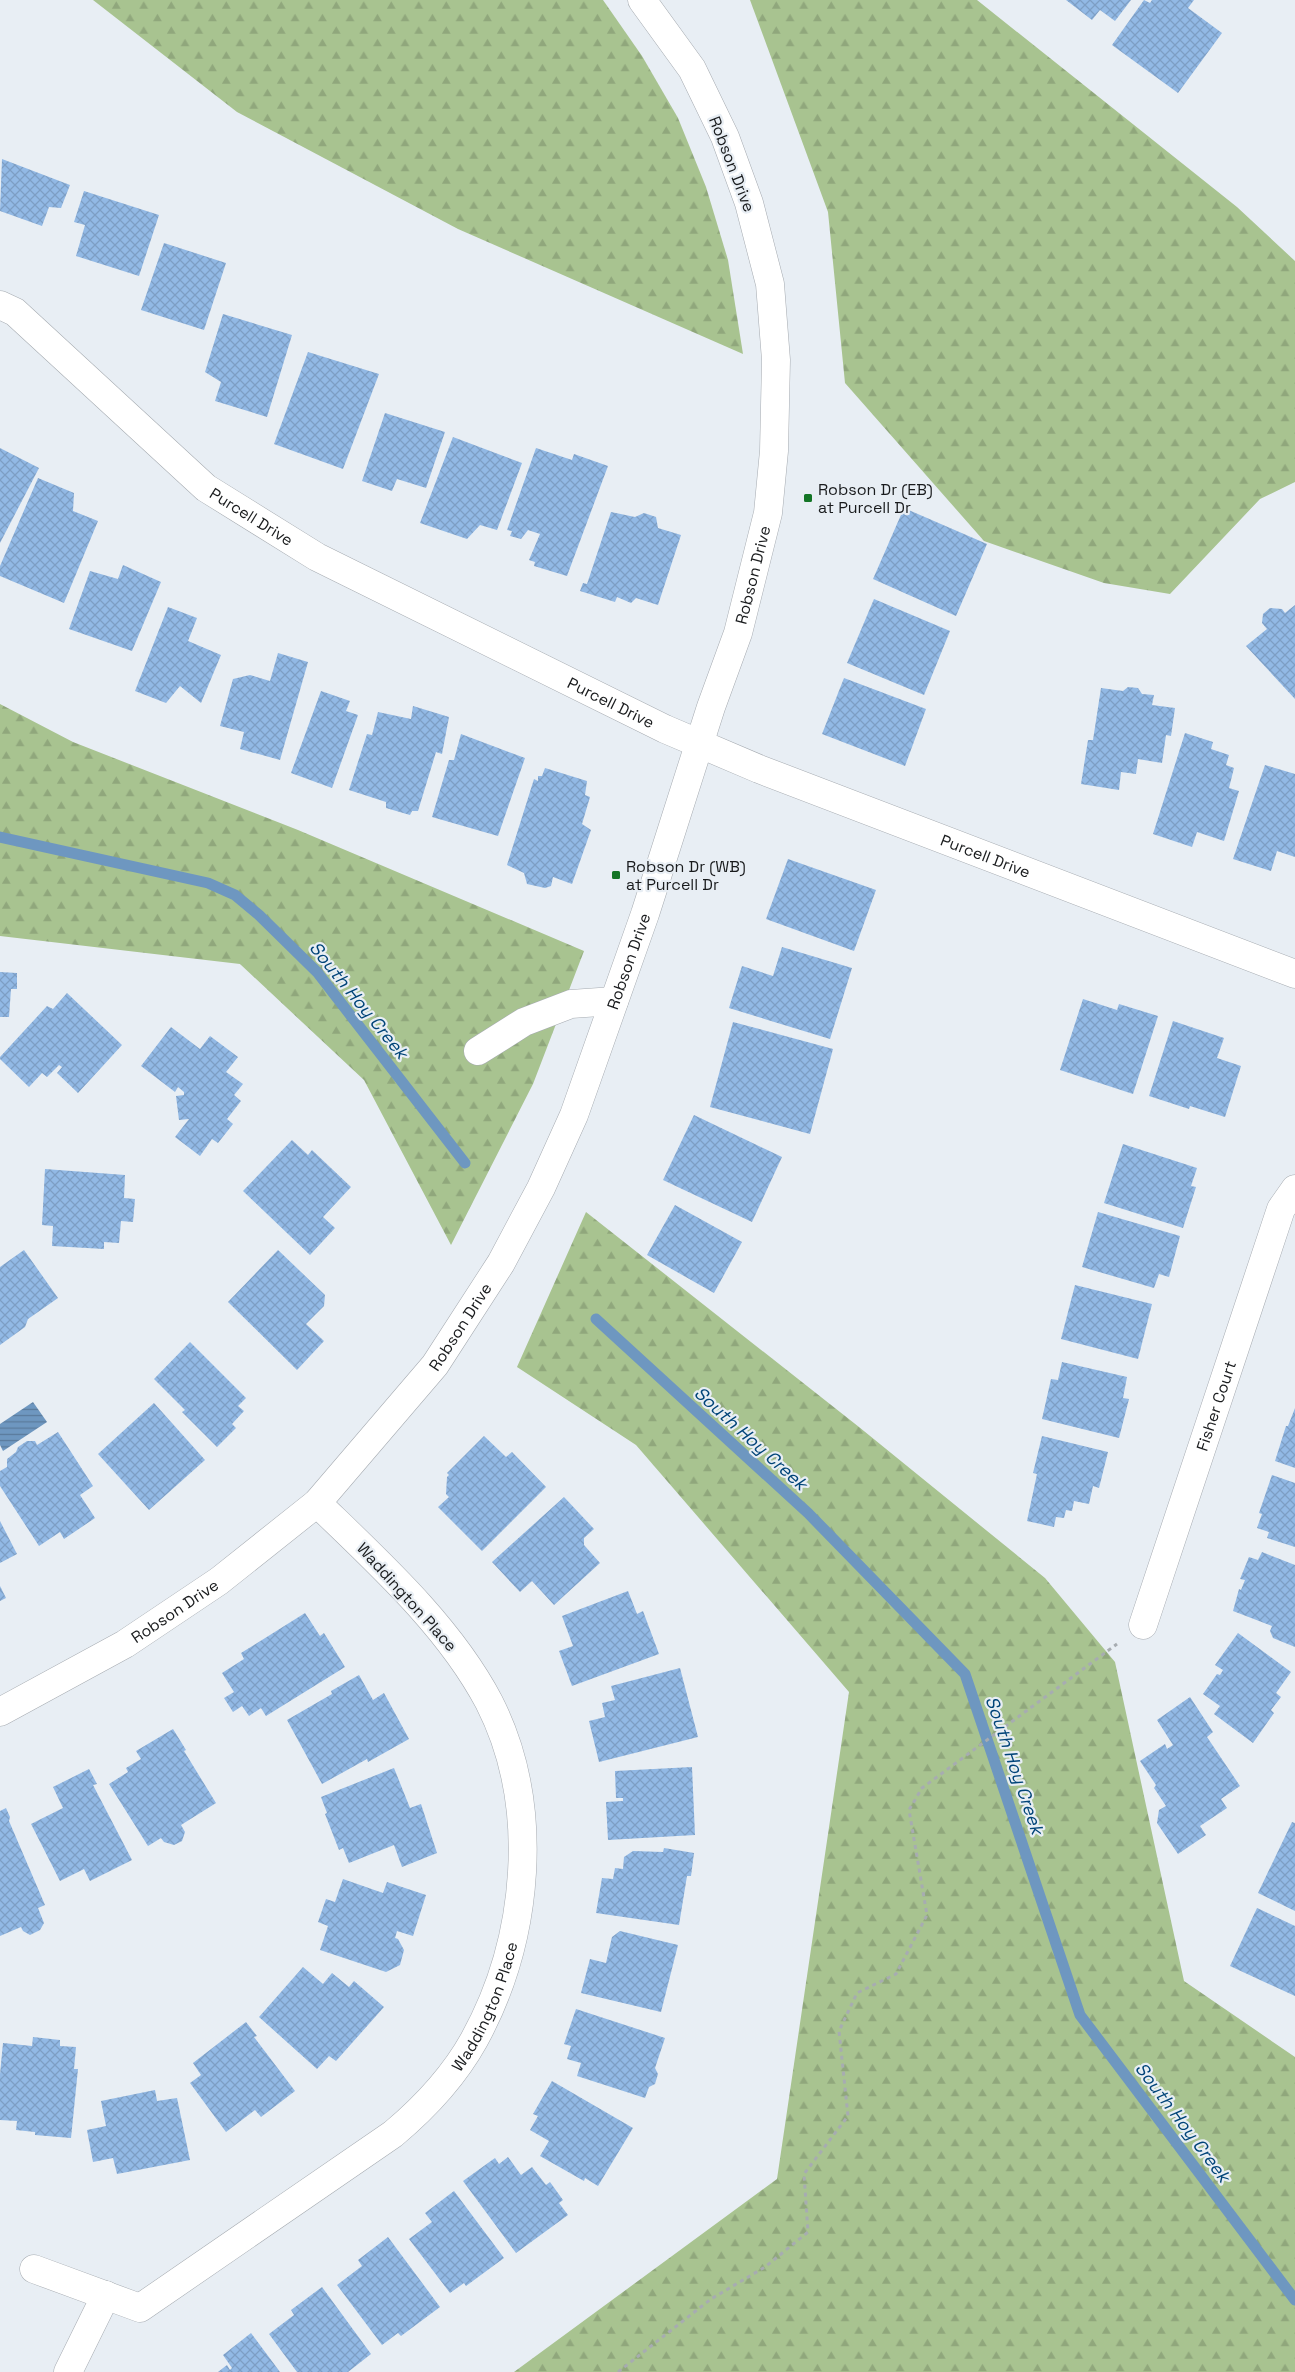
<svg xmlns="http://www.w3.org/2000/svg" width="1295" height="2372" font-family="'Space Grotesk',sans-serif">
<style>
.forest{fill:url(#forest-firs)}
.water{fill:url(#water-rules)}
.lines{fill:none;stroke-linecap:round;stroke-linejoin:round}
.stream{stroke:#6e97c0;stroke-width:11}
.building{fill:url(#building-cross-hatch)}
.minor-casing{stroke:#a6abb1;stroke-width:29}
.path{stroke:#a7acb1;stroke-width:3;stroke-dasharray:4 4;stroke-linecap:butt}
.minor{stroke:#fff;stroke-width:28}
.poi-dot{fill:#137526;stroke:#e8eef4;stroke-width:2}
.labels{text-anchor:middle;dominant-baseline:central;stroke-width:4.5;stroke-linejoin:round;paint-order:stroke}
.street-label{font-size:16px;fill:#191b1d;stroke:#e8eef4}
.poi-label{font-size:16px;fill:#191b1d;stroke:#e8eef4;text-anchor:start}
.water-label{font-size:18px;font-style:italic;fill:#004478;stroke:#e8eef4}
</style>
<defs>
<pattern id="forest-firs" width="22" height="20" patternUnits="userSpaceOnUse" patternTransform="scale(1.25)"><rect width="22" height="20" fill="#a8c390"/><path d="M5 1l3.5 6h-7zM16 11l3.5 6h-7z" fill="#90a77c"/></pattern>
<pattern id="water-rules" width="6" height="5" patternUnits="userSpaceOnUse" patternTransform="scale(1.25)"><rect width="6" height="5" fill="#6e97c0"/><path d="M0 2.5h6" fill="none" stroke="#5a7a9b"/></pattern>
<pattern id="building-cross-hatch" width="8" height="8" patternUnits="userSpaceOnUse" patternTransform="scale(1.25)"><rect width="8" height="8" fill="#92b9e5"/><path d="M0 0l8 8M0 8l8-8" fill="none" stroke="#7d9ec4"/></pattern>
</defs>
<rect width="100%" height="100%" fill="#e8eef4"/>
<g class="forest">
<path d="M93 0H603L642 56 678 118 706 187 728 260 743 354 458 229 237 112Z"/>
<path d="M750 0H977L1237 207 1295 261V482L1260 499 1170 594 1104 583 984 541 845 383 828 212Z"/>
<path d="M0 704 73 742 298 830 584 951 533 1084 451 1245 364 1080 240 964 0 936Z"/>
<path d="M586 1212 859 1427 1045 1578 1115 1662 1184 1981 1295 2057V2372H514L777 2179 849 1692 636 1445 517 1367Z"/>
</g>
<path class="water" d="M33 1402 47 1422 3 1451 0 1445V1424Z"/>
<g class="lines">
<g class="stream">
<path d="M0 837 208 883 235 895 259 915 317 972 465 1163"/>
<path d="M596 1319 808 1513 965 1674 1080 2015 1295 2300"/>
</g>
</g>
<g class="building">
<path d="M1066 0H1131L1115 21 1100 10 1092 20Z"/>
<path d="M1144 0 1150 3 1152 0H1194L1188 8 1222 33 1178 93 1112 45Z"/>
<path d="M2 159 70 185 61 208 49 207 42 226 0 211Z"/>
<path d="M84 191 159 215 139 276 76 256 85 225 74 222Z"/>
<path d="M164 243 226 263 204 330 141 310Z"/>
<path d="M223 314 292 335 267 417 215 401 221 382 205 372Z"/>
<path d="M308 352 379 374 343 469 274 444Z"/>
<path d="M385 413 445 432 426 488 397 479 392 491 362 481Z"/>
<path d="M453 437 522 463 497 530 480 525 467 539 420 523Z"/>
<path d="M0 448 39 468 0 543Z"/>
<path d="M536 448 572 460 574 454 608 466 567 576 534 566 535 562 529 560 540 534 528 530 521 539 510 536 512 531 507 530Z"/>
<path d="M38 478 74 493 73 511 98 521 64 603 0 576V566Z"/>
<path d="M904 508 987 544 956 616 873 579Z"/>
<path d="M611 512 635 517 644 513 656 517 658 528 681 535 658 605 636 598 631 603 617 597 615 602 580 591 583 583 587 584Z"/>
<path d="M123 565 161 582 132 651 69 629 90 571 118 579Z"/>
<path d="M874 599 950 631 924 695 847 663Z"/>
<path d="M1295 605V699L1246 646 1267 629 1262 623 1263 614 1270 608 1282 609 1285 613Z"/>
<path d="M168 607 197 618 188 641 221 655 201 703 180 686 166 703 135 691Z"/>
<path d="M278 653 308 662 280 760 240 749 244 732 220 726 233 679 250 675 270 681Z"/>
<path d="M844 678 926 709 905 766 822 734Z"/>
<path d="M1128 687 1138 688 1142 694 1154 695 1152 705 1175 708 1171 736 1166 735 1162 763 1138 759 1136 774 1121 772 1119 790 1081 784 1088 740H1093L1101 688 1123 691Z"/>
<path d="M321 691 350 701 346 711 358 715 332 788 291 773Z"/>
<path d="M413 706 449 717 442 754 436 752 418 811H412L410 815 386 808V802L349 790 367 734 372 735 378 712 411 719Z"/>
<path d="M1185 733 1213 742 1211 749 1229 755 1226 765 1234 768 1229 788 1239 791 1224 841 1197 832 1192 847 1153 834Z"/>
<path d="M461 734 525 758 498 836 432 817 449 760H454Z"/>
<path d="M1265 765 1295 774V857L1277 851 1271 871 1233 859Z"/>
<path d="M545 768 587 781 585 795 590 797 582 824 591 830 572 884 553 877 551 886 545 888 527 884 524 873 507 865 534 779 538 781V776H542Z"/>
<path d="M788 859 876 890 854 951 766 919Z"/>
<path d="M782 947 852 968 830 1039 729 1008 742 966 773 976Z"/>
<path d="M0 972 17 973V989H11L9 1017H0Z"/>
<path d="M67 993 122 1045 78 1093 57 1073 62 1067 59 1065 47 1077 42 1073 29 1087 0 1059V1057L47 1006 53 1009Z"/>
<path d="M1083 999 1117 1010 1119 1004 1158 1016 1133 1094 1060 1070Z"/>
<path d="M1173 1021 1224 1038 1217 1058 1241 1066 1225 1117 1190 1106 1189 1109 1149 1096Z"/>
<path d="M733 1022 833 1049 810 1134 710 1107Z"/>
<path d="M171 1027 200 1049 210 1036 238 1057 226 1072 243 1084 234 1095 241 1101 227 1119 233 1124 218 1143 212 1139 200 1156 175 1137 189 1119 179 1120 176 1096 184 1095V1092L178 1087 175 1092 141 1066Z"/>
<path d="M694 1115 782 1157 752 1222 663 1180Z"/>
<path d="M292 1140 308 1155 312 1150 351 1187 323 1217 335 1228 310 1255 243 1191Z"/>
<path d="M1123 1144 1197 1168 1191 1186 1196 1187 1183 1228 1104 1203Z"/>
<path d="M45 1169 125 1175 124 1198 135 1199 133 1222 121 1221 119 1243 104 1242V1249L52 1246 53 1226 42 1225Z"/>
<path d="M675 1205 742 1242 714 1293 647 1255Z"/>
<path d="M1098 1212 1180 1236 1169 1277 1159 1274 1154 1288 1082 1267Z"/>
<path d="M24 1250 58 1298 28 1319 25 1327 0 1345V1267Z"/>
<path d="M278 1250 325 1295 324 1306 306 1324 324 1341 297 1370 228 1302Z"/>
<path d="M1075 1285 1152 1304 1138 1359 1061 1339Z"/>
<path d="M190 1342 246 1398 238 1406 244 1411 232 1424 236 1428 217 1447 182 1412 185 1410 154 1379Z"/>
<path d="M1062 1362 1127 1377 1123 1398 1129 1399 1119 1438 1042 1419 1051 1379 1058 1380Z"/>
<path d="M154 1403 205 1460 149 1510 98 1454Z"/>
<path d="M1295 1408V1468L1275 1461 1286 1426H1288Z"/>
<path d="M58 1432 93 1486 80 1495 95 1518 64 1539 60 1532 39 1546 0 1486V1471L7 1467V1459L16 1452 18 1447 27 1441H35L37 1445Z"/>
<path d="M484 1436 506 1457 512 1452 546 1487 482 1551 438 1507 449 1497 446 1494 447 1477 449 1475 447 1473Z"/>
<path d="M1042 1436 1108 1452 1099 1488 1093 1486 1089 1504 1074 1501 1072 1511 1066 1510 1064 1518 1056 1517 1054 1527 1027 1521 1037 1474 1033 1473Z"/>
<path d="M1272 1475 1295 1483V1547L1267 1538 1269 1532 1257 1528 1262 1514 1259 1513Z"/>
<path d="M564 1497 594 1529 584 1538V1545L600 1563 554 1605 532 1581 520 1592 492 1562Z"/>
<path d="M0 1521 17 1554 0 1563Z"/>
<path d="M1262 1552 1295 1565V1647L1273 1638 1270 1631 1272 1626 1233 1611 1239 1589 1241 1590 1245 1580 1240 1579 1249 1557 1258 1560Z"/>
<path d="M0 1586 6 1598 0 1601Z"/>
<path d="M628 1591 637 1614 643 1611 659 1654 572 1686 559 1651 573 1646 562 1616Z"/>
<path d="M305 1613 320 1636 324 1633 345 1667 266 1716 261 1708 249 1716 242 1706 233 1712 224 1698 234 1692 222 1673 244 1659 241 1653Z"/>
<path d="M1238 1633 1291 1672 1276 1693 1281 1697 1271 1710 1274 1713 1253 1743 1214 1714 1220 1706 1203 1694 1217 1674 1220 1675 1223 1670 1215 1665Z"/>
<path d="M680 1668 698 1737 599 1762 589 1721 605 1717 602 1703 615 1700 611 1686Z"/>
<path d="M359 1675 373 1700 384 1693 409 1739 368 1762 367 1759 322 1784 287 1720 332 1694 331 1691Z"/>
<path d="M1190 1697 1213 1732 1207 1737 1240 1786 1221 1799 1227 1808 1200 1826 1206 1835 1178 1854 1157 1823 1159 1810 1166 1806 1154 1788 1156 1785 1140 1761 1165 1744 1167 1749 1173 1745 1157 1720Z"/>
<path d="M173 1729 186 1750 184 1751 216 1803 181 1825 185 1832 182 1841 174 1845 164 1842 161 1838 148 1846 109 1784 128 1772 126 1768 141 1759 136 1751Z"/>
<path d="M692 1767 695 1835 608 1840 606 1802 623 1801V1798H616L615 1771Z"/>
<path d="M394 1768 410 1808 421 1804 437 1853 402 1867 394 1845 349 1863 343 1848 339 1850 325 1814 327 1813 321 1797Z"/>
<path d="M89 1769 97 1784 93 1785 132 1860 90 1881 84 1869 60 1881 31 1824 63 1808 53 1787Z"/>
<path d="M6 1808 10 1817 9 1821 45 1905 38 1908 44 1923 40 1930 30 1935 23 1931 21 1927 0 1936V1811Z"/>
<path d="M1292 1822 1295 1823V1911L1258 1893Z"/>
<path d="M664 1848 694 1853 691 1876H687L679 1925 596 1913 602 1878 613 1879 615 1868 623 1869 624 1857 633 1851 663 1852Z"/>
<path d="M343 1879 383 1893 387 1882 426 1895 413 1936 397 1931 395 1938 398 1939 404 1950 400 1965 386 1972 320 1950 328 1926 318 1922 326 1899 335 1902Z"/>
<path d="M1257 1908 1295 1926V1996L1230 1966Z"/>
<path d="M620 1931 678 1945 661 2012 581 1993 590 1959 606 1963 612 1937Z"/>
<path d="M303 1967 323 1984 332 1973 349 1987 354 1981 384 2007 336 2061 329 2056 317 2069 259 2017Z"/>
<path d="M576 2009 665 2038 655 2068 658 2074 655 2084 649 2087 645 2098 577 2076 581 2063 567 2059 571 2046 564 2044Z"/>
<path d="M246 2022 257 2036 254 2037 295 2091 261 2117 255 2110 226 2132 190 2083 201 2075 193 2063Z"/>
<path d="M33 2037 60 2040V2046L76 2047 74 2069H78L71 2138 35 2135V2132L16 2130 17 2121 0 2120V2074L3 2043 32 2046Z"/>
<path d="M552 2081 633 2128 598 2186 585 2178 584 2181 540 2156 549 2141 530 2130 538 2116 533 2114Z"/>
<path d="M155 2090 157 2101 177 2098 190 2160 117 2174 113 2158 93 2162 87 2130 106 2126 101 2101Z"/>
<path d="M508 2157 521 2175 532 2167 546 2185 550 2182 563 2200 559 2203 568 2215 516 2253 463 2181 495 2158 499 2164Z"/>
<path d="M454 2191 504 2258 466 2286 464 2283 450 2293 409 2239 432 2222 425 2213Z"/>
<path d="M388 2237 440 2307 401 2336 398 2333 382 2345 337 2285 362 2266 358 2260Z"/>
<path d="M322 2287 371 2354 348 2372H297L269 2334 294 2315 291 2310Z"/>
<path d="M251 2333 280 2372H218L227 2365 230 2370 232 2368 223 2355Z"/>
</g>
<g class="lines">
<g class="minor-casing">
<g id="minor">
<path id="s1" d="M0 305 15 312 206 488 317 557 665 729 759 769 1295 974"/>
<path d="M478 1051 524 1022 571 1004 614 1001"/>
<path id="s2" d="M1143 1625 1281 1209 1295 1189"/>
<path id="s3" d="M0 1712 125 1644 219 1581 317 1503 435 1365 501 1263 541 1188 574 1115 645 914 711 707 738 633 768 513 774 451 776 360 770 284 749 203 725 137 692 69 642 0"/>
<path id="s4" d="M34 2269 140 2308 393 2134C424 2108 454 2076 474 2040 529 1940 542 1806 489 1702 449 1626 378 1562 317 1503"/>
<path d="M68 2372 106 2295"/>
</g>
</g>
<path class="path" d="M618 2372 711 2299 765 2267 808 2232 804 2174 848 2116 839 2031 857 1993 896 1974 927 1915 909 1810 922 1788 1117 1644"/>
<use href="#minor" class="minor"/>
</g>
<g class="poi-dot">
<rect x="803" y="493" width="10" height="10" rx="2.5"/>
<rect x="611" y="870" width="10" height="10" rx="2.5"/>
</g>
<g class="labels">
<g class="street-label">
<text transform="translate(732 164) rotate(69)">Robson Drive</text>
<text stroke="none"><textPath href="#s1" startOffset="330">Purcell Drive</textPath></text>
<text stroke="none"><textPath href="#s3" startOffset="1418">Robson Drive</textPath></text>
<text stroke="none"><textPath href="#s1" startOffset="735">Purcell Drive</textPath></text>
<text stroke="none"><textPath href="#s1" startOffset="1140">Purcell Drive</textPath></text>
<text stroke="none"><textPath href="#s3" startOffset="1012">Robson Drive</textPath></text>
<text stroke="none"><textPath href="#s3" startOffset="608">Robson Drive</textPath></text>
<text stroke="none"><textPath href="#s2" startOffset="231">Fisher Court</textPath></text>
<text transform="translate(407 1597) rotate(48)">Waddington Place</text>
<text stroke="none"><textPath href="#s3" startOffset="202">Robson Drive</textPath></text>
<text stroke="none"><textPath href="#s4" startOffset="580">Waddington Place</textPath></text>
</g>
<g class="poi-label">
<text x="818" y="489">Robson Dr (EB)<tspan x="818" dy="18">at Purcell Dr</tspan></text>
<text x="626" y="866">Robson Dr (WB)<tspan x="626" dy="18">at Purcell Dr</tspan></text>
</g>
<g class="water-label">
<text transform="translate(359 1000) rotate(51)">South Hoy Creek</text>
<text transform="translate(751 1438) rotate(42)">South Hoy Creek</text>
<text transform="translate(1015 1765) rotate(71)">South Hoy Creek</text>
<text transform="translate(1183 2122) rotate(53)">South Hoy Creek</text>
</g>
</g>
</svg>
